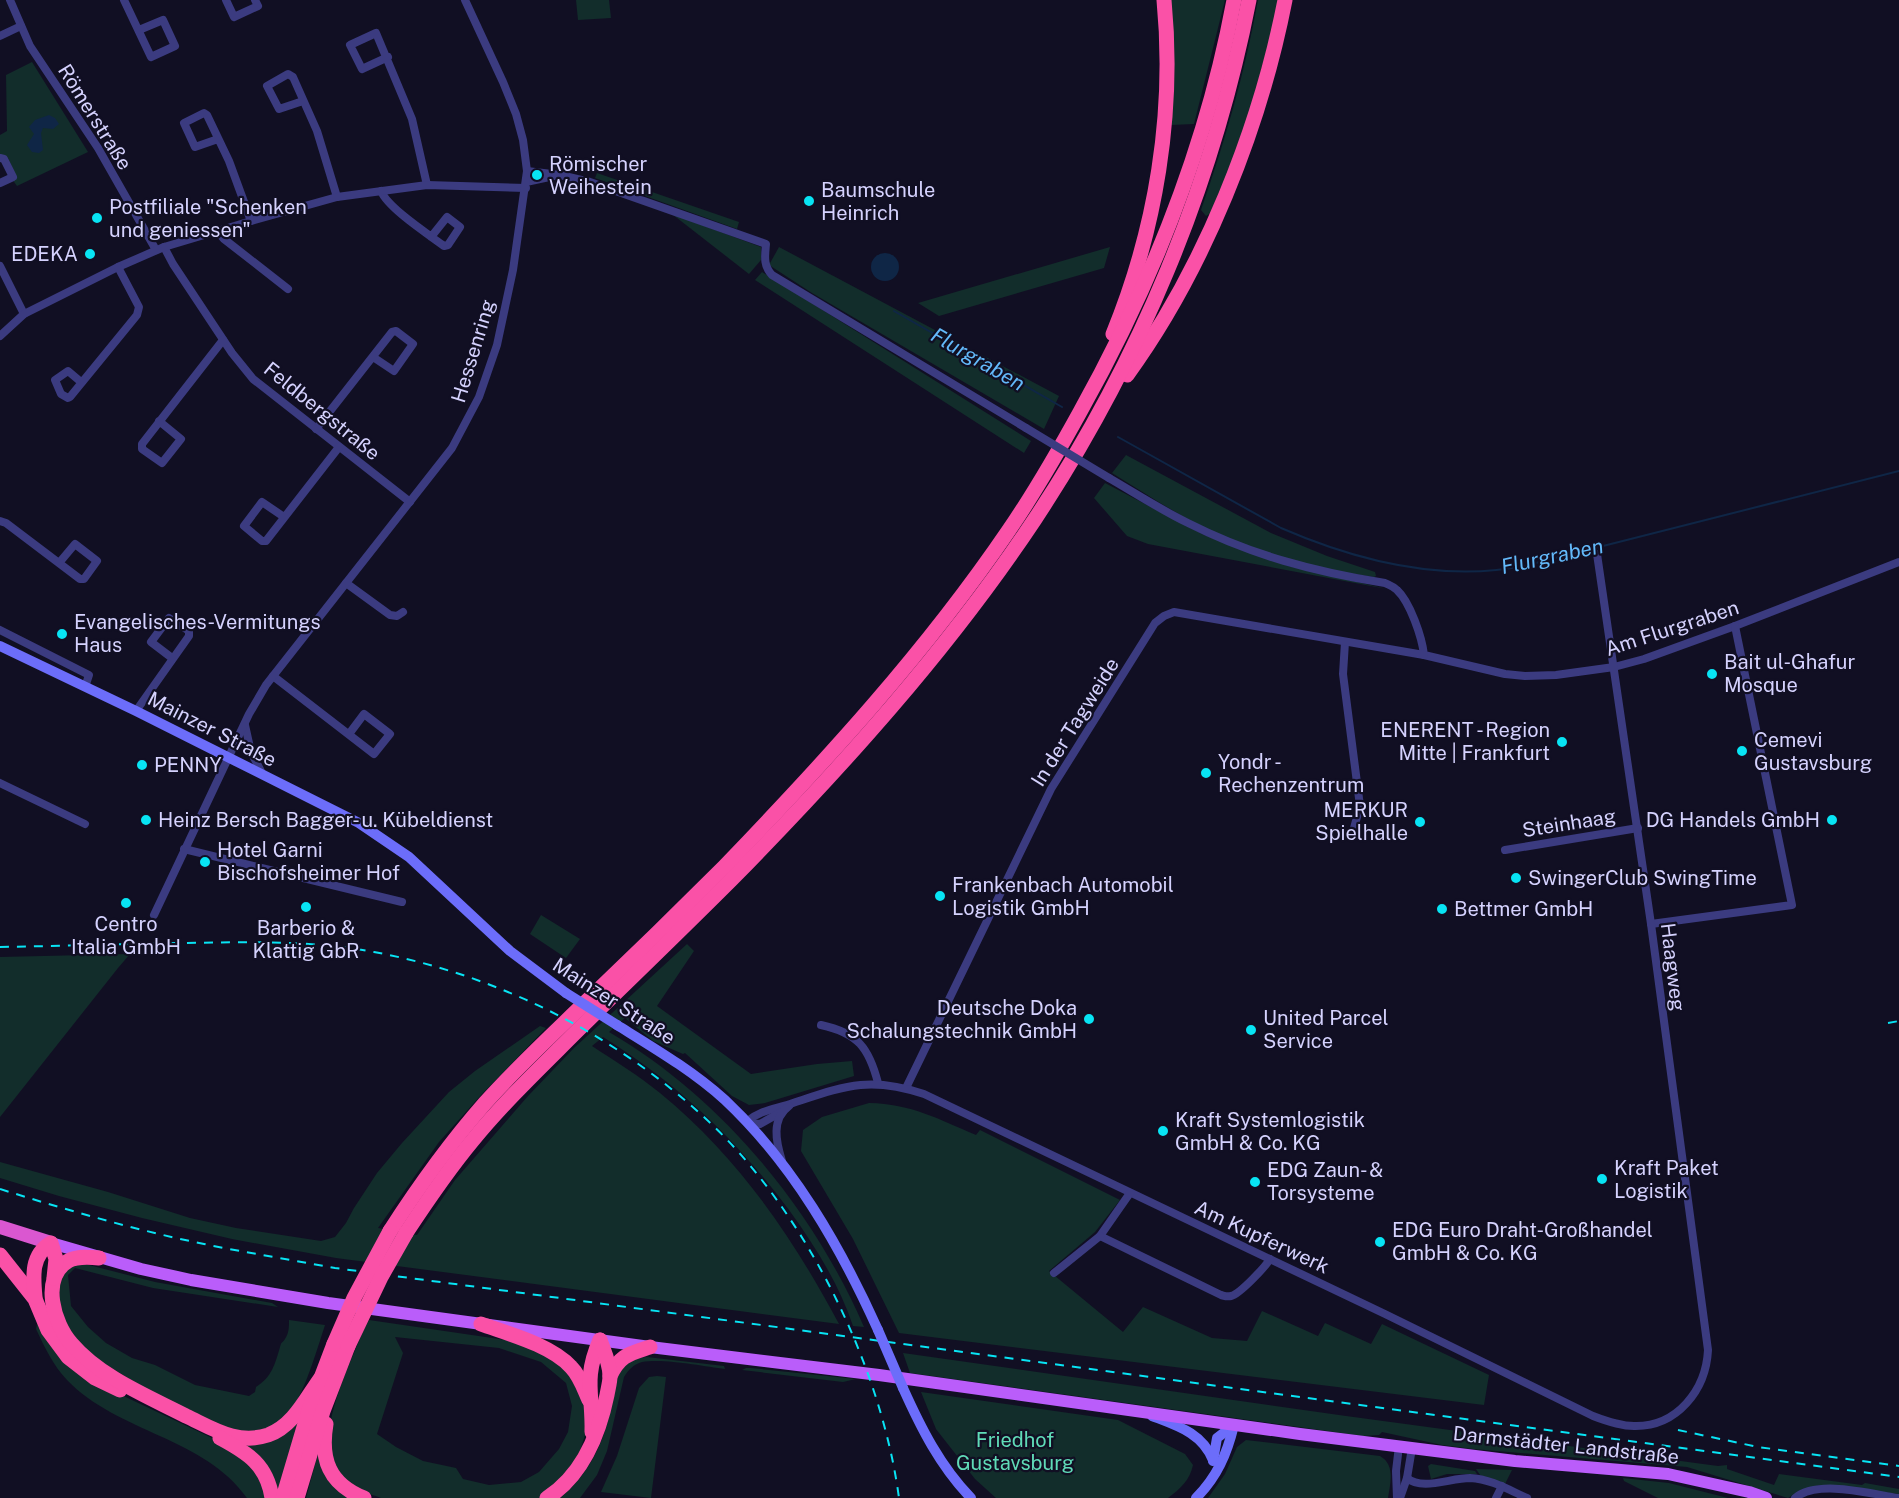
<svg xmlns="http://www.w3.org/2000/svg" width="1899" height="1498" font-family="'Public Sans',sans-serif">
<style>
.green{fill:#122d2b;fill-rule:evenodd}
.water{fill:#0f2646}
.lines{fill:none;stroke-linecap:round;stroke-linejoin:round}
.stream{stroke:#0f2646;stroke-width:2}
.minor{stroke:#3b3b80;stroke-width:8}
.secondary{stroke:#6c6dfa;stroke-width:10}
.primary{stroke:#ba5dfa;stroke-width:12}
.trunk{stroke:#da57d0;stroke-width:14}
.motorway{stroke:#fa51a7;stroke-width:15}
.rail{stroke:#08e4f4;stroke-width:2;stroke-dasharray:9 8;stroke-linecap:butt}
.minor-bridge{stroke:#3b3b80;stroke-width:8}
.secondary-bridge{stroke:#6c6dfa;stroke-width:10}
.motorway-bridge{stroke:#fa51a7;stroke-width:15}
.poi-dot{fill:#08e4f4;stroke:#110f23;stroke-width:2}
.labels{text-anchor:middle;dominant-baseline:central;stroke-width:4.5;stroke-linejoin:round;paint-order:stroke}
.street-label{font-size:20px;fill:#d5d2fe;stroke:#110f23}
.poi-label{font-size:20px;fill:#d5d2fe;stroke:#110f23;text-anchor:start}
.park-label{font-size:20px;fill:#60dbb8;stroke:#110f23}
.water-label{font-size:21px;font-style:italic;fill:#63b9fa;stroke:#110f23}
</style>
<rect width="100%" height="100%" fill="#110f23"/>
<g class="green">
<path d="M576 0H609L611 18 578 20Z"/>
<path d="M1170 0H1225L1194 124 1171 125Z"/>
<path d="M1258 0H1280L1242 141 1211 213 1206 216 1201 210C1225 141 1245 72 1258 0Z"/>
<path d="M32 62 88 152 17 186 12 179 16 176 8 158 0 155V135L7 131 6 75Z"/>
<path d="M597 173 739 222 737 229 595 178Z"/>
<path d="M672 214 761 247V260L749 274Z"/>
<path d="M779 247 1059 396 1044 429 812 293 769 265Z"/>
<path d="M1110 247 1104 268 939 316 918 303Z"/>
<path d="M762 272 1031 441 1024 453 755 280Z"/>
<path d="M1126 455 1271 533 1327 556 1375 572 1376 576 1374 577C1309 568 1244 551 1186 518 1161 504 1136 488 1112 473Z"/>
<path d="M1105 483 1204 535 1288 566 1387 589 1148 544 1127 536 1094 498Z"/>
<path d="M541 915 580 939 566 958 530 934Z"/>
<path d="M687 944 694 951 657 1006 751 1074 817 1064 852 1061 854 1076 765 1103 749 1105 732 1096 685 1053 683 1054 653 1041 625 1018 609 1032C721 1097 813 1209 864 1327L853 1326C839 1284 815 1246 789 1210 736 1139 678 1084 603 1037L592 1046C615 1061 639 1076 660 1093 738 1157 792 1236 839 1324L336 1258 232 1239 142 1218 59 1196 0 1178V1162L108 1192 190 1218 236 1228 321 1241 335 1237 346 1223 354 1208 377 1173 402 1143 449 1092 475 1071 540 1026 546 1028 482 1094 439 1142 378 1228 417 1235 455 1180 528 1096 574 1048Z"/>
<path d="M130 954 118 968 0 1117V957Z"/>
<path d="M869 1103C912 1104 938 1119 976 1135L980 1130 1120 1200 1095 1232 1049 1271 1123 1332 1143 1307 1212 1338 1247 1341 1262 1311 1318 1336 1325 1323 1371 1344 1382 1324 1489 1375 1484 1405 899 1333 853 1239 801 1151 803 1130 822 1117Z"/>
<path d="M81 1263 155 1282 272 1303 278 1307 153 1288 75 1268 68 1275 71 1306 88 1327 106 1343 132 1358 155 1365 195 1385 249 1396 255 1392 256 1387C272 1377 275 1364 280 1347 282 1340 281 1345 285 1339 289 1333 289 1327 289 1320L325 1325C317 1349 301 1408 280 1423 274 1428 257 1433 250 1433 223 1436 117 1373 92 1355 83 1348 71 1334 65 1324 54 1302 58 1290 64 1268Z"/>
<path d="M369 1320 506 1340 530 1347 557 1361 567 1371 584 1402 586 1432 577 1460 544 1496 539 1498H381C367 1493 350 1488 340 1477 309 1444 349 1367 363 1331ZM395 1337 499 1348 541 1362 566 1383 572 1406 568 1432 559 1449 539 1472 521 1482 489 1485 463 1479 456 1468 423 1461 396 1447 377 1434 403 1353Z"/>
<path d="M37 1324 41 1325 113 1391 231 1447 257 1469 268 1498H247C204 1437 118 1433 67 1380 53 1365 45 1348 36 1329Z"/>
<path d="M903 1353 1346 1416 1718 1466 1727 1465V1469L1774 1485 1779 1474 1862 1485 1865 1483 1899 1489V1494L1820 1485 1801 1490 1788 1498 1687 1467 1473 1449 1442 1445 1382 1432 1379 1435 1363 1436 910 1373Z"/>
<path d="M647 1357 724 1366 725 1369C703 1366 663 1358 642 1362 634 1364 628 1370 624 1377L607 1451 597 1475 580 1498H560C585 1478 602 1448 609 1416 612 1404 613 1388 618 1376 623 1363 634 1358 647 1357Z"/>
<path d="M746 1368H751L856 1379 843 1382 742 1370Z"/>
<path d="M657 1376 666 1377 651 1498 601 1492 617 1456 639 1388 649 1377Z"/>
<path d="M921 1392 1118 1420 1185 1454 1193 1465C1190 1480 1180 1489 1168 1498H996L975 1479 936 1429Z"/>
<path d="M304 1404 278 1496 231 1439 252 1442Z"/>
<path d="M1246 1440 1380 1456C1396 1465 1390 1484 1388 1498H1208L1225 1474 1237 1447Z"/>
<path d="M321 1442 353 1498H306Z"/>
<path d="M1431 1464 1475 1471 1477 1474H1447L1431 1479 1428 1466Z"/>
<path d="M1476 1469 1512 1470 1505 1484 1480 1475Z"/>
<path d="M1623 1478 1669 1483 1728 1498H1658L1624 1481Z"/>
</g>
<g class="water">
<path d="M49 115 55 118 59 124 53 129 43 128 41 133 43 150 39 153 32 152 27 145 34 134 29 127 35 120Z"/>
<circle cx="885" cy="267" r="14"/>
</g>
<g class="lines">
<g class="stream">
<path d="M894 311 1062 407"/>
<path d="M1118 437 1281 528C1357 561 1445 583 1528 565L1899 471"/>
</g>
<g class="minor">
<path d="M10 0 30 46 98 148 156 250"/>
<path d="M124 0 151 57 175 46 163 20 139 30"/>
<path d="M226 0 234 17 258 6 255 0"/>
<path d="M0 36 21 26"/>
<path d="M388 57 362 69 350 45 376 33 412 119 427 185"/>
<path d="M303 101 279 109 267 86 288 74 293 77 317 131 337 197"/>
<path d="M218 139 195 147 184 123 204 113 207 115 229 161 251 221"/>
<path d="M0 158 4 159 13 177 0 183"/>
<path d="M527 171 560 175 590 182 766 244C765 256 763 265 772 275L1026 428"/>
<path d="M526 182 554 176"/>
<path d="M381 191C388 208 428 234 444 246L448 245 460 227 447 217 431 237"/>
<path d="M217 231 224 239 288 289"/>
<path d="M164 247 173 264 232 353 253 379 410 502"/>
<path d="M0 266 24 314"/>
<path d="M0 336 24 314 118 267 164 247 251 221 337 197 427 185 526 188"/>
<path d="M81 382 68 371 55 380 61 394 68 398 70 397 137 315 139 307 118 267"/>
<path d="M159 421 181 439 162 463 142 449V444L223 340"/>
<path d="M316 429 392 332 396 331 413 344 394 371 373 357"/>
<path d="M1109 478C1135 493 1161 510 1188 523 1251 555 1315 572 1385 583 1389 585 1393 586 1397 590 1410 602 1422 637 1424 655L1505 674 1525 676 1556 675 1614 667 1644 659 1735 626 1899 562"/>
<path d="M284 517 262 502 244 526 262 541H266L339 447"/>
<path d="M0 521 6 523 80 579H84L97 561 75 544 59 563"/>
<path d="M346 583 390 615 397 616 403 612"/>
<path d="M0 630 89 675 85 687"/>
<path d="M1345 642 1343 674 1360 806 1354 828"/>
<path d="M273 676 374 754 390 734 364 714 349 734"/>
<path d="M136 711 189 636V631L169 618 151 642 172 658"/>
<path d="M245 725 251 752 263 775"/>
<path d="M0 783 85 824"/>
<path d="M184 849 402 902"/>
<path d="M1505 850 1638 828"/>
<path d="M154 915 249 714 266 685 452 448 479 397 497 345 513 270 527 171 523 140 516 114 503 82 465 0"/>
<path d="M1651 924 1792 905 1735 626"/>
<path d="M821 1025C858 1033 869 1048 878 1083"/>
<path d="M906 1088 1051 789 1155 623 1164 616 1174 612 1424 655"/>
<path d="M746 1122C760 1110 776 1109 793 1103 845 1086 869 1076 924 1094L1385 1314 1593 1416C1606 1421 1620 1426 1634 1426 1677 1427 1706 1390 1708 1350L1651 924 1597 554"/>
<path d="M748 1123 760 1124 783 1111"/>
<path d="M782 1161C776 1142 771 1119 789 1106"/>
<path d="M1130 1193 1100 1236 1221 1295C1225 1296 1227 1297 1231 1296 1240 1294 1265 1267 1270 1259"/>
<path d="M1054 1273 1100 1236"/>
<path d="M1407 1478C1422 1491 1450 1478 1470 1478 1491 1479 1509 1490 1527 1498"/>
<path d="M1397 1498 1396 1471 1399 1446"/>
<path d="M1400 1498 1407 1478 1412 1448"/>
<path d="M1496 1498 1502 1486"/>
<path d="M1795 1498C1818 1479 1871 1494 1898 1498"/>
</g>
<g class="secondary">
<path d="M0 646 136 711 359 823 409 857 510 951 566 993"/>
<path d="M617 1025C654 1048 693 1071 725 1100 793 1164 840 1246 878 1330"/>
<path d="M903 1388C921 1428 940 1466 971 1498"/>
<path d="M1152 1416C1178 1426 1202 1433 1213 1460"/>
<path d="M1213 1461 1217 1438 1234 1425"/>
<path d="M1196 1498C1217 1477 1227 1454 1234 1425"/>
</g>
<path class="primary" d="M51 1243 141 1269 191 1280 328 1303 650 1347 879 1375 1300 1434 1515 1461 1668 1474 1749 1492 1766 1498"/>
<path class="trunk" d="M0 1227 51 1243"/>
<g class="motorway">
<path d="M1113 334C1156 229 1175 113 1164 0"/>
<path d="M1127 375C1204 269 1260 128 1285 0"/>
<path d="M390 1231C419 1186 450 1143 485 1103 517 1067 553 1034 588 1000 634 956 679 912 724 867 826 761 926 652 1009 530 1035 492 1058 452 1080 412 1152 283 1207 146 1234 0"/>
<path d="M406 1233C427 1201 448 1170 473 1140 505 1101 542 1066 578 1030 629 980 680 931 731 880 841 768 948 650 1035 519 1139 362 1213 185 1249 0"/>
<path d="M0 1255 35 1299 48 1330 68 1357 95 1378 120 1390"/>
<path d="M99 1258C89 1257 77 1256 68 1261 40 1278 54 1324 71 1343 100 1377 147 1396 186 1416 201 1423 216 1432 232 1436 244 1439 256 1439 268 1435 293 1426 305 1400 320 1379"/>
<path d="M35 1297C33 1276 31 1255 51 1243L56 1259 54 1278"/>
<path d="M481 1324C509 1334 551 1345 571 1367 580 1376 584 1389 589 1400"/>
<path d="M610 1376C620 1355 629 1354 650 1347"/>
<path d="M326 1424C320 1459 329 1484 364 1498"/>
<path d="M592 1432C593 1394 583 1379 600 1340"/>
<path d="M220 1438C248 1453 267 1465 272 1498"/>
<path d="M283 1498 310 1407 334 1344"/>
<path d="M297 1498 323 1411 348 1346"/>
<path d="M547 1498C583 1475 599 1434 607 1395 608 1389 610 1382 610 1376 610 1364 604 1351 600 1340"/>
</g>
<g class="rail">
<path d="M0 947C61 946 123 944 184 943 248 942 311 940 374 952 497 975 613 1033 705 1118 805 1210 881 1364 899 1498"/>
<path d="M1888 1023 1899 1021"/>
<path d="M0 1189C67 1210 135 1230 204 1244 248 1253 292 1260 335 1268L1899 1477"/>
<path d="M1678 1430 1758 1447 1899 1466"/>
</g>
<path class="minor-bridge" d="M1026 428 1109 478"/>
<g class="secondary-bridge">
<path d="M566 993 617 1025"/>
<path d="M878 1330 903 1388"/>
</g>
<g class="motorway-bridge">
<path d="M334 1344 354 1298 390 1231"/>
<path d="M348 1346 381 1277 406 1233"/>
</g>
</g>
<g class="poi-dot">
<circle cx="537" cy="175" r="6"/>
<circle cx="809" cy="201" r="6"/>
<circle cx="97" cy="218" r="6"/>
<circle cx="90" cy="254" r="6"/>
<circle cx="62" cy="634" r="6"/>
<circle cx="1712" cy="674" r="6"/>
<circle cx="1562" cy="742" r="6"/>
<circle cx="1742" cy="751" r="6"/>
<circle cx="142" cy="765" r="6"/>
<circle cx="1206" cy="773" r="6"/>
<circle cx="146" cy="820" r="6"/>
<circle cx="1832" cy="820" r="6"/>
<circle cx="1420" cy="822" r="6"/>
<circle cx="205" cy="862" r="6"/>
<circle cx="1516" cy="878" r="6"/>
<circle cx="940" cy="896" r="6"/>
<circle cx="126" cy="903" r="6"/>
<circle cx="306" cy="907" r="6"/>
<circle cx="1442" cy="909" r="6"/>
<circle cx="1089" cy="1019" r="6"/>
<circle cx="1251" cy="1030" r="6"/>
<circle cx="1163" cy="1131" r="6"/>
<circle cx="1602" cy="1179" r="6"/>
<circle cx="1255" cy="1182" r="6"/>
<circle cx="1380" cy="1242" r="6"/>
</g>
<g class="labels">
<g class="street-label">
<text transform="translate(95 117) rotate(58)">Römerstraße</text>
<text transform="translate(473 351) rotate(-73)">Hessenring</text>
<text transform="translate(322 411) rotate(39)">Feldbergstraße</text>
<text transform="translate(1672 628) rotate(-18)">Am Flurgraben</text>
<text transform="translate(1075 722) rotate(-58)">In der Tagweide</text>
<text transform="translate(212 729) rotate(27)">Mainzer Straße</text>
<text transform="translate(1569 823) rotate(-9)">Steinhaag</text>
<text transform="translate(1673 967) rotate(83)">Haagweg</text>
<text transform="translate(614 1001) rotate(33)">Mainzer Straße</text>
<text transform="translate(1262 1237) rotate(25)">Am Kupferwerk</text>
<text transform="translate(1566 1445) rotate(6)">Darmstädter Landstraße</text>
</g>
<g class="poi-label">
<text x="549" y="164">Römischer<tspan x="549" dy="23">Weihestein</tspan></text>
<text x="821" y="190">Baumschule<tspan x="821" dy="23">Heinrich</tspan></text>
<text x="109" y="207">Postfiliale "Schenken<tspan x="109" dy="23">und geniessen"</tspan></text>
<text x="78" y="254" text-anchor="end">EDEKA</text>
<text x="74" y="622">Evangelisches-Vermitungs<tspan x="74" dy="23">Haus</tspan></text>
<text x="1724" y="662">Bait ul-Ghafur<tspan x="1724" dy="23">Mosque</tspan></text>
<text x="1550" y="730" text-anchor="end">ENERENT - Region<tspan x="1550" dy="23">Mitte | Frankfurt</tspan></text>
<text x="1754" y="740">Cemevi<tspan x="1754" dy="23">Gustavsburg</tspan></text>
<text x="1218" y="762">Yondr -<tspan x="1218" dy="23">Rechenzentrum</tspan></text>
<text x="154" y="765">PENNY</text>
<text x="1408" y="810" text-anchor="end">MERKUR<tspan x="1408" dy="23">Spielhalle</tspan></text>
<text x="158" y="820">Heinz Bersch Bagger- u. Kübeldienst</text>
<text x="1820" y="820" text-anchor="end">DG Handels GmbH</text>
<text x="217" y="850">Hotel Garni<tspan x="217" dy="23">Bischofsheimer Hof</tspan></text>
<text x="1528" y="878">SwingerClub SwingTime</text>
<text x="952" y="885">Frankenbach Automobil<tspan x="952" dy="23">Logistik GmbH</tspan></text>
<text x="1454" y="909">Bettmer GmbH</text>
<text x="126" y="924" text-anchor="middle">Centro<tspan x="126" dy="23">Italia GmbH</tspan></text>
<text x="306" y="928" text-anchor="middle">Barberio &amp;<tspan x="306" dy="23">Klattig GbR</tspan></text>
<text x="1077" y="1008" text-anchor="end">Deutsche Doka<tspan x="1077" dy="23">Schalungstechnik GmbH</tspan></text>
<text x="1263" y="1018">United Parcel<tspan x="1263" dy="23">Service</tspan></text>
<text x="1175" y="1120">Kraft Systemlogistik<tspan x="1175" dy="23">GmbH &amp; Co. KG</tspan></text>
<text x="1614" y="1168">Kraft Paket<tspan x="1614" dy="23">Logistik</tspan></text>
<text x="1267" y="1170">EDG Zaun- &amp;<tspan x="1267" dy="23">Torsysteme</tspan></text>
<text x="1392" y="1230">EDG Euro Draht-Großhandel<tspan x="1392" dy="23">GmbH &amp; Co. KG</tspan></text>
</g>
<g class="park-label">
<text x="1015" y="1440">Friedhof<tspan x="1015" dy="23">Gustavsburg</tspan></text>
</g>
<g class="water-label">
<text transform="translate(978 359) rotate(30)">Flurgraben</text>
<text transform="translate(1552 556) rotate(-12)">Flurgraben</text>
</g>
</g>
</svg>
